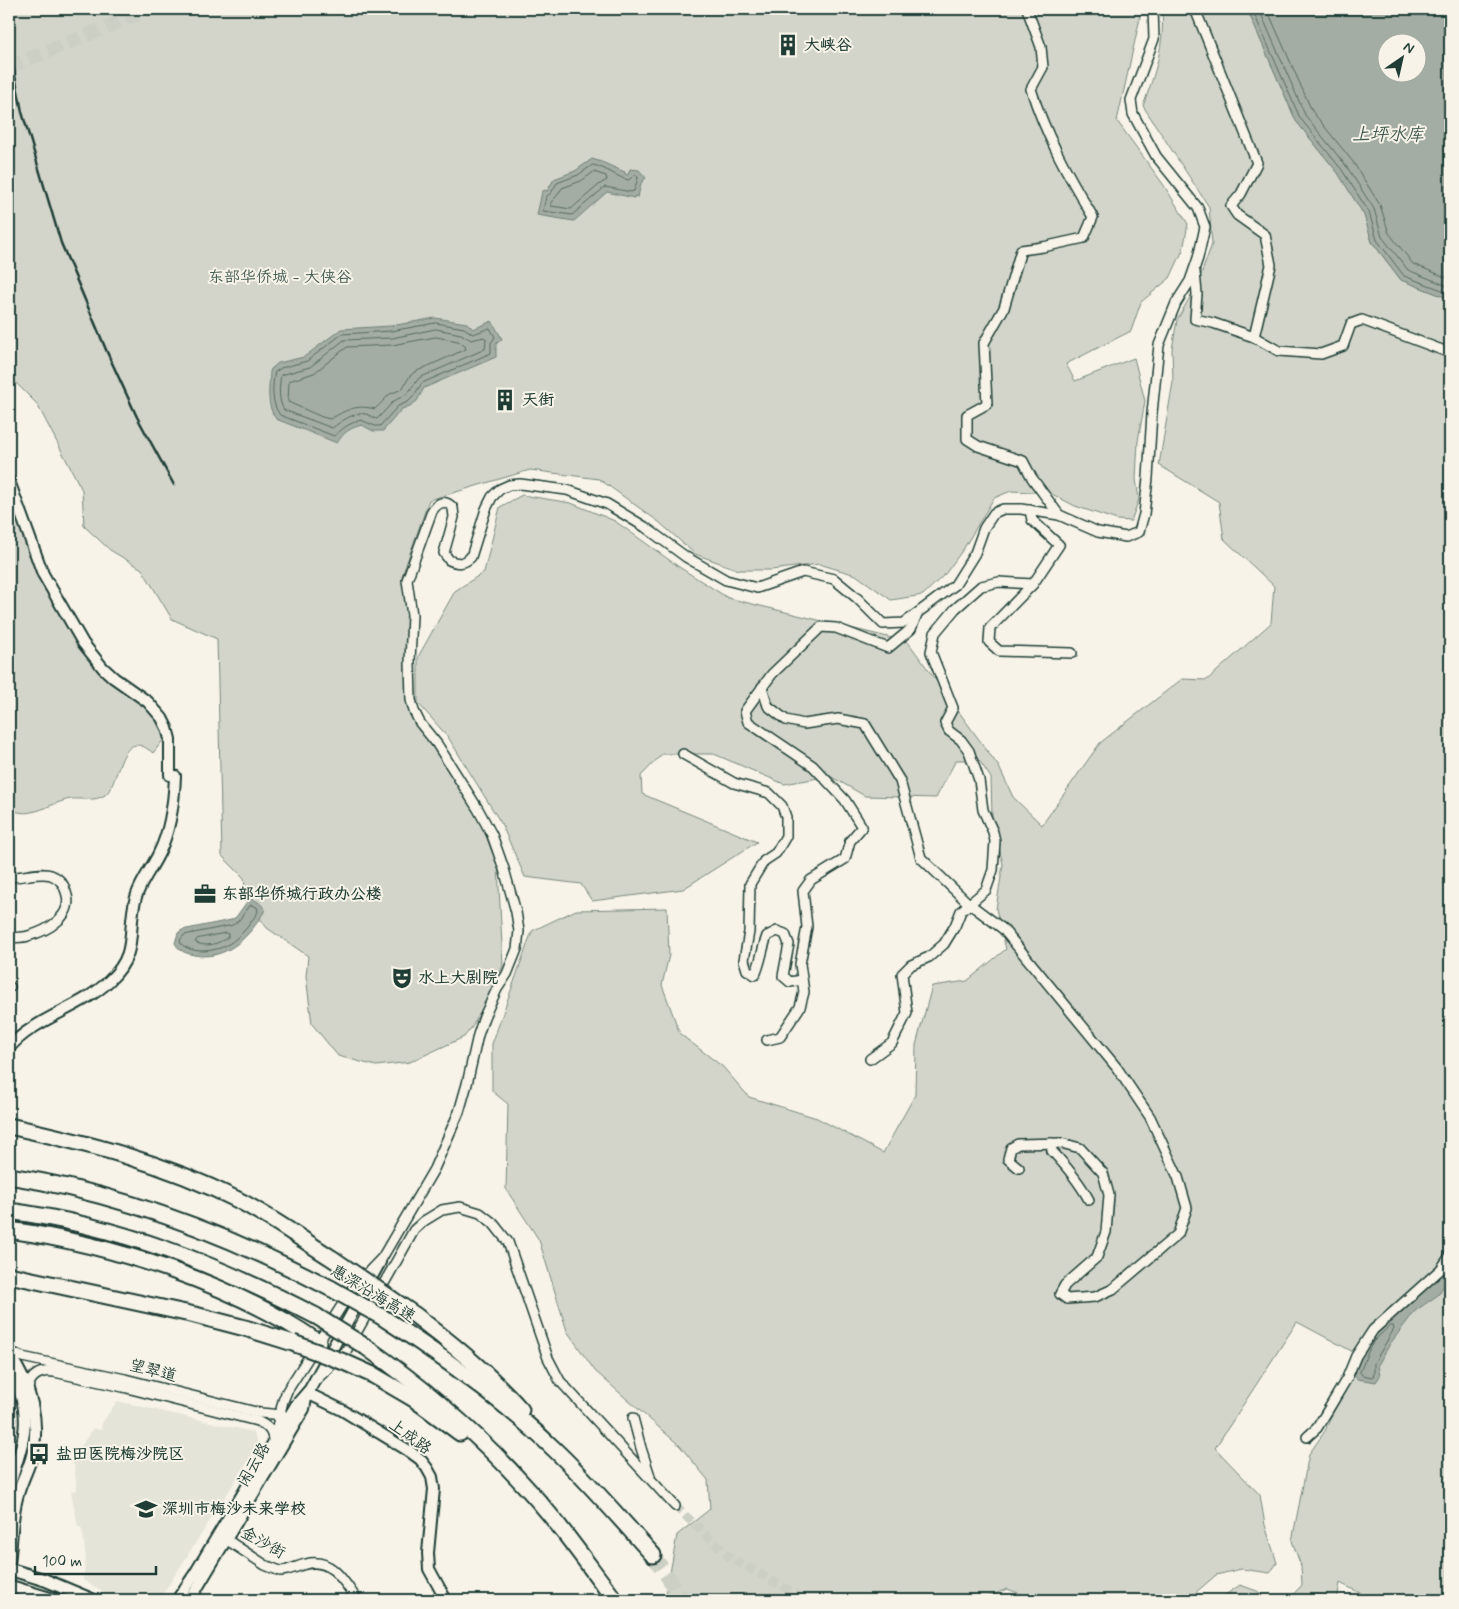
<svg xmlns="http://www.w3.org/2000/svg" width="1459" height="1609" font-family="Mynerve,'LXGW WenKai TC',sans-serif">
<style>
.built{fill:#e5e4d9}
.green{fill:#d3d5ca;stroke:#79897f}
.water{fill:#a4ada3;stroke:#6f8077;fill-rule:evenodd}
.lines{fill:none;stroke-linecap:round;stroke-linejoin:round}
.shore{stroke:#546a60;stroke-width:1}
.minor-tunnel{stroke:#cccfc4;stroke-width:9;stroke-dasharray:9 4.5;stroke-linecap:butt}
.trunk-tunnel{stroke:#cccfc4;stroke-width:14;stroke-dasharray:14 7;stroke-linecap:butt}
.motorway-tunnel{stroke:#cccfc4;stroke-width:15;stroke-dasharray:15 8;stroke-linecap:butt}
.minor-casing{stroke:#1f3d34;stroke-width:12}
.tertiary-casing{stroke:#1f3d34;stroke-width:14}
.secondary-casing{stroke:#1f3d34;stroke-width:15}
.motorway-casing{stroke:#1f3d34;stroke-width:19}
.minor{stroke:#f7f3e8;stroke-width:9}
.tertiary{stroke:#f7f3e8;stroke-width:10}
.secondary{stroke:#f7f3e8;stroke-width:11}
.motorway{stroke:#f7f3e8;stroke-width:15}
.rail{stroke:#1f3d34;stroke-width:2.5}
.motorway-bridge-casing{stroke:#1f3d34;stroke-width:19;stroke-linecap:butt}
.motorway-bridge{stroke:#f7f3e8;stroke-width:15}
.labels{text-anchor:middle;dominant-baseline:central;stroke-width:4;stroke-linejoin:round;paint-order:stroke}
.poi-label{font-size:16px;font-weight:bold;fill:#1f3d34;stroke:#f7f3e8;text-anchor:start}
.park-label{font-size:16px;fill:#435b52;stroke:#f7f3e8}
.street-label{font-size:16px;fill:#1f3d34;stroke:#f7f3e8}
.water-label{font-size:18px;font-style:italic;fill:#405950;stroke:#f7f3e8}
</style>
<rect width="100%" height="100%" fill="#f7f3e8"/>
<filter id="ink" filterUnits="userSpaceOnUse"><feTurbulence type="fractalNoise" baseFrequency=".02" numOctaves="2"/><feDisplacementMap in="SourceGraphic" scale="10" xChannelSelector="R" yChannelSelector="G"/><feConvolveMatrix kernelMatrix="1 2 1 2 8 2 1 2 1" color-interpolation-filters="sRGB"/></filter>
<g filter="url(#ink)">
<path class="built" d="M117 1401 253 1432 259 1444 159 1600H117L83 1580 86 1558 83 1535 81 1527H78L71 1491 77 1490 74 1465 71 1462 93 1428 101 1430 102 1423Z"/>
<g class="green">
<path d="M9 9H1138L1140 18 1117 121 1163 184 1188 224 1183 250 1170 278 1141 302 1131 331 1066 364 1075 381 1134 358 1145 401 1138 441 1136 479 1139 499 1131 521 1117 520 1075 506 1050 493 1011 491 994 498 964 548 946 573 923 595 891 600 856 575 819 564 771 570H739L695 554 659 522 599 479 530 470 429 500 402 576 407 597 410 713 479 818 498 867 503 965 496 983 472 1027 464 1037 410 1062 376 1066 338 1056 312 1024 306 976 308 956 267 928 246 899 244 878 222 856 217 639 172 619 142 569 110 550 84 526 82 490 37 404 9 376Z"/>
<path d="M1162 9H1247L1296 121 1338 173 1364 215 1372 242 1401 280 1450 299V1600H1374L1340 1583 1337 1600H1288L1302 1585 1301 1566 1292 1541 1309 1454 1325 1431 1336 1405 1347 1388 1359 1355 1297 1322 1215 1448 1260 1495 1265 1525 1277 1563 1270 1573 1241 1569 1216 1575 1187 1600H1039L1007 1589 980 1600H665L677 1535 710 1509 708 1480 680 1446 595 1371 567 1331 539 1240 506 1189 508 1104 492 1091V1044L532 931 576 910 667 908 669 955 662 985 680 1034 723 1067 749 1097 817 1118 883 1153 915 1095 916 1045 932 986 967 981 1006 949 996 909 1003 864 992 817 991 778 979 760H956L936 798 865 796 830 776 784 784 714 754H662L641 776 642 794 757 842 683 889 592 901 581 884 525 877 501 823 448 737 418 703V657L455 591 484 572 500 507 522 495 571 503 615 521 679 567 728 598 908 642 999 767 1013 797 1042 825 1100 743 1182 679 1207 680 1271 623 1274 586 1224 539 1219 502 1159 465 1173 382 1172 349 1177 320 1198 283 1212 244 1209 207 1143 106C1155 74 1165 44 1162 9Z"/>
<path d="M9 490 36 570 102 672 147 709 159 723 165 738 153 753C119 724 121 783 105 795 94 802 83 798 71 799 57 801 45 810 31 812 24 814 16 812 9 809Z"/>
<path d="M1240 1585 1257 1591 1270 1600H1218Z"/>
</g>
<g class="water">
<path d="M1247 9H1450V299L1401 280 1372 242 1364 215 1338 173 1296 121ZM1386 42H1416V72H1386Z"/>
<path d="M592 159C604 162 614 168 625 172V174L628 175 630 169 639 170 646 178 641 183 638 197 634 196V198L607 192 574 221 537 215 542 192 544 190 547 191 554 179 575 171Z"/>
<path d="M435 318 467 323 473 329 492 321 502 339 496 344V357L424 388 417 401 410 406 402 409 383 431H373L362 425C350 428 344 432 337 443L276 419C266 405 269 389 270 372L271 369 278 363 304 357 341 329 391 326Z"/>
<path d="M249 899C257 900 261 903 265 910 250 937 226 961 194 955 185 953 179 951 175 943L178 933 182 930 231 920 236 917Z"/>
<path d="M1450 1262V1279L1444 1285 1438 1295 1415 1311 1390 1344 1378 1365 1380 1376 1376 1382 1357 1379 1354 1376 1360 1358 1369 1339Z"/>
</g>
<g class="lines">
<g class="shore">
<path d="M1252 9 1300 118 1342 170 1369 212 1377 240 1404 276 1450 293"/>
<path d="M1259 9 1305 115 1347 167 1374 209 1382 237 1408 270 1450 287"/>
<path d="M1267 9 1312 111 1353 162 1380 205 1389 233 1413 264 1450 279"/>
<path d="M593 165C605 167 620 179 629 180L634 175H637L638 178 634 191 631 192 605 187 572 215 543 211 546 197 551 193 557 183 578 175Z"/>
<path d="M594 172 606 176 607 180 600 184 571 209 551 206V202L556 197 562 188 581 181Z"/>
<path d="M436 323 464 328 473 334 490 328 495 337 491 343V353L422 383 413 397 408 402 398 406 380 426H375L361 420C347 424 344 428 334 436L280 415C271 404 272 385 275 372L281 368 307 361 342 334 391 331Z"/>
<path d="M436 329 461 334 471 340 484 337 486 339 485 349 419 378 407 394 394 401 377 419C373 418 370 415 366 414 354 411 341 422 332 428L284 410C278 401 279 386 281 375L310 367 344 340 392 338Z"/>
<path d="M436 337 458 341 465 346 466 349 415 372 410 376 402 389 390 394 375 409C355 404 347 410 330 419L322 417 288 402 289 381 314 373 347 347 392 345Z"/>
<path d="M251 905 257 907 258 912C244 933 231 950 203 951 195 951 187 949 181 944L180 940 184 935 233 925 239 920Z"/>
<path d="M226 933 228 934V937C219 944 205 948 195 942L197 939Z"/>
<path d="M1390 1326H1393L1394 1329 1374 1363V1375L1372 1377 1362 1375 1360 1372 1367 1354 1373 1342Z"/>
</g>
<path class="minor-tunnel" d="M675 1506 731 1558 806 1600"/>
<g class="trunk-tunnel">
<path d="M9 10 12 9"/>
<path d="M9 67 151 9"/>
</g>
<path class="motorway-tunnel" d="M653 1555 683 1600"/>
<g class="minor-casing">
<g id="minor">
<path d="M1027 9 1041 47 1043 67 1031 89C1045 134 1069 177 1093 217L1084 238 1043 247 1021 250 1004 308 984 343 987 404 967 415V439L978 446 1023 461 1032 478 1059 515"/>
<path d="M1195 9 1257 163 1241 194 1231 206 1237 215 1265 235 1271 265 1254 337 1279 351 1321 354 1343 346 1351 324 1362 320 1450 353"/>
<path d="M1195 272 1197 294 1195 319 1213 323 1254 337"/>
<path d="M1033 584 990 628 989 642 999 651 1072 653"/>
<path d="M762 687 768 706 786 720 804 724 838 719 865 724 900 781 921 858 967 902 1003 929 1117 1068 1150 1117 1178 1177 1187 1208 1178 1234 1113 1289 1095 1297 1067 1299 1060 1294 1065 1285 1097 1257 1106 1232 1109 1195 1103 1173 1080 1148 1061 1143 1018 1144 1011 1148 1008 1159 1019 1168"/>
<path d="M683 754 734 783 769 793 782 806 786 817V836L776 853 764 861 750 884 749 932 744 960 747 970 755 975C761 962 762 949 767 936L777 931 785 934 789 944 783 976 790 982 802 980"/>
<path d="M9 877C22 878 39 871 51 875 59 878 64 884 66 892 75 916 47 931 28 936 22 938 15 937 9 938"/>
<path d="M9 987H10"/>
<path d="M767 1040 780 1037 800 1007 804 992 800 964 807 927 803 891 811 880 845 859 850 841 862 827 845 800 813 766 748 722 745 711 772 674 821 627 836 628 888 648 911 629 917 614"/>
<path d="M870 1059 892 1043 907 1013 902 974 911 965 929 957 944 944 955 926 961 911 986 890 993 870 995 841 993 832 983 810 979 780 969 751 961 740 949 731 945 723 953 708 931 652 935 633 955 609 981 586 999 582 1033 584 1059 545 1032 520 1030 510"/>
<path d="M1051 1143 1052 1151C1067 1167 1079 1181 1089 1200"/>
<path d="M9 1351 22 1357 125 1379 260 1413 283 1415"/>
<path d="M317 1379 346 1351 414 1230 424 1221 442 1210 460 1207 480 1213 493 1223 508 1242 548 1358 560 1381 675 1506"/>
<path d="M28 1389C30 1375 41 1370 54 1372L123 1387 257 1421C266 1425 273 1430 273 1441"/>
<path d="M633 1418 641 1448 650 1476"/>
<path d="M1307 1437 1317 1428 1328 1410 1347 1378 1356 1356 1373 1330 1441 1269 1450 1256"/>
<path d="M274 1439 283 1401 287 1391 353 1288 382 1258 434 1169 459 1112 467 1084 478 1035 484 1017 497 989 507 974 517 949 519 931 516 912 504 869 492 835 478 809 437 744 420 723 414 711 411 700 410 662 412 615 407 580 432 511C438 502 445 499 453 508L454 517 444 553 449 560C458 564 464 564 471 557L486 509 492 497 500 489 509 485 520 484 567 490 607 504 645 527 686 557 726 580 757 588 803 572 834 579 857 598 883 624 904 623 955 585 975 553 984 528 994 513 1003 509H1021L1059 515 1098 532 1126 537 1139 532 1144 514 1148 478 1152 413 1159 345 1176 303 1190 281 1198 258 1205 227 1198 208 1156 156 1133 114 1131 100 1154 39 1153 9"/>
<path d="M227 1540 265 1565 280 1571C289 1571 297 1566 306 1564 332 1557 345 1583 357 1600"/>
</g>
</g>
<g class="tertiary-casing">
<g id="tertiary">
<path d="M9 481 43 574 83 643 103 668 114 678 148 702 162 718 167 728 170 739V775L175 776C174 802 171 829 159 853 152 868 141 881 136 897 126 931 140 952 109 981 80 1009 34 1018 9 1048"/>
<path d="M9 1354C30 1384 42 1422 31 1459 27 1472 20 1485 17 1498 11 1520 12 1542 9 1563"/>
<path d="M9 1371C37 1416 22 1443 9 1488"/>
<path d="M307 1393 342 1410 409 1451 420 1459 427 1468 432 1477 434 1489 428 1553 429 1569 446 1600"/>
<path d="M177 1600 194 1575 296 1405 310 1389 380 1262"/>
<path d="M190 1600 304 1409 307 1393"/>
</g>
</g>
<g class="secondary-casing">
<g id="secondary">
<path d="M9 1569 45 1580 93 1600"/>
<path d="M9 1586 55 1600"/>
</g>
</g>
<g class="motorway-casing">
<g id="motorway">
<path d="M9 1126C87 1143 164 1163 236 1199 270 1216 301 1239 333 1259"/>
<path d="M9 1176C122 1193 231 1236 332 1289"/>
<path d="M9 1211C121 1226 216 1264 316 1316"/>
<path d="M9 1230C110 1244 234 1284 318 1342"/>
<path d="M9 1275 195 1315 245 1328 293 1343"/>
<path d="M415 1315C452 1344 490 1374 521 1410"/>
<path d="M382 1317C442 1356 502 1399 554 1449 589 1482 621 1520 653 1555"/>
<path d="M366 1347C423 1387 476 1432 523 1484 557 1520 585 1561 615 1600"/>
<path d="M373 1375 414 1399 460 1433"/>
</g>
</g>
<use href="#minor" class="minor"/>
<use href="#tertiary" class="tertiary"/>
<use href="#secondary" class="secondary"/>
<use href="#motorway" class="motorway"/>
<path class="rail" d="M9 44 22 112 61 243 107 352 137 417 174 485"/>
<g class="motorway-bridge-casing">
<g id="motorway-bridge">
<path d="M333 1259 415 1315"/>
<path d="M332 1289 382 1317"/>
<path d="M316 1316 366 1347"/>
<path d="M293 1343 344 1362 373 1375"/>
</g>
</g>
<use href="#motorway-bridge" class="motorway-bridge"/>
</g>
</g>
<defs>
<g id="building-bare" transform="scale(1.725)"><path d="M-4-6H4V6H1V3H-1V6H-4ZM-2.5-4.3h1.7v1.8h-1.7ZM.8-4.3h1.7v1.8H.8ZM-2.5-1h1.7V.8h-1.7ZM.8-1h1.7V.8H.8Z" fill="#1f3d34" stroke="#f7f3e8" stroke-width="2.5" paint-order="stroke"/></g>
<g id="office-bare" transform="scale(1.725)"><path d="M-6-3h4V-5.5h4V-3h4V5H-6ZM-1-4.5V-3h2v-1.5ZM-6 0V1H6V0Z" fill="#1f3d34" stroke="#f7f3e8" stroke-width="2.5" paint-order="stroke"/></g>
<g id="theatre-bare" transform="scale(1.725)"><path d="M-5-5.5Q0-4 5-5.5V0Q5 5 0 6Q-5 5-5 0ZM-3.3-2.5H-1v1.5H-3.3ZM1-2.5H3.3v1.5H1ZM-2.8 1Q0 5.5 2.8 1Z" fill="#1f3d34" stroke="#f7f3e8" stroke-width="2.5" paint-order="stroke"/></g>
<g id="bus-bare" transform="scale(1.725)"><path d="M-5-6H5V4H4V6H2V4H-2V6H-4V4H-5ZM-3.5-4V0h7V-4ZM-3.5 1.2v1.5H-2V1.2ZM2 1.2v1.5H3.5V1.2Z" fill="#1f3d34" stroke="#f7f3e8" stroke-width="2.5" paint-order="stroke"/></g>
<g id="school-bare" transform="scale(1.725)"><path d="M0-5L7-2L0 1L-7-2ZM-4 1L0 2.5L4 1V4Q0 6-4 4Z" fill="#1f3d34" stroke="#f7f3e8" stroke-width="2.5" paint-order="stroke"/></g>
</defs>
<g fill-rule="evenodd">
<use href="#building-bare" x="788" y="45"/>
<use href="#building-bare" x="505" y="400"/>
<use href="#office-bare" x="205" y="894"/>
<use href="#theatre-bare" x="402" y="978"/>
<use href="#bus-bare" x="39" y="1454"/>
<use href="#school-bare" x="146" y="1509"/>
</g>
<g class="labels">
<g class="poi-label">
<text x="804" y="45">大峡谷</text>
<text x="522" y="400">天街</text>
<text x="222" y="894">东部华侨城行政办公楼</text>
<text x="418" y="978">水上大剧院</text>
<text x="56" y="1454">盐田医院梅沙院区</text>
<text x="162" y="1509">深圳市梅沙未来学校</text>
</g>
<g class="park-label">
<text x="280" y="277">东部华侨城 - 大侠谷</text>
</g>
<g class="street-label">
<text transform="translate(373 1294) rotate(31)">惠深沿海高速</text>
<text transform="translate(153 1371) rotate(14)">望翠道</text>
<text transform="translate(410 1437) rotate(36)">上成路</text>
<text transform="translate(254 1465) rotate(-60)">闲云路</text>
<text transform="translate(263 1543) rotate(29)">金沙街</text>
</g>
<g class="water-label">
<text x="1388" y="135">上坪水库</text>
</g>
</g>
<rect width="1459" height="1609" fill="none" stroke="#f7f3e8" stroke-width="30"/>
<rect x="15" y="15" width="1429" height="1579" fill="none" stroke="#1f3d34" stroke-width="2" filter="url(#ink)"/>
<g transform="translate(1402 58) rotate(34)"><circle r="24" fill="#f7f3e8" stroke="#a1aaa0"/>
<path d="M0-4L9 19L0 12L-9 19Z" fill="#1f3d34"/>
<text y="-8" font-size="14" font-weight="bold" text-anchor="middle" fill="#1f3d34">N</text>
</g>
<path d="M35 1566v8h121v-8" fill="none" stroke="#1f3d34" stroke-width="2.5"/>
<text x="42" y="1566" font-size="15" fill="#1f3d34" stroke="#f7f3e8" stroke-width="4" paint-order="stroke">100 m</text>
</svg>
